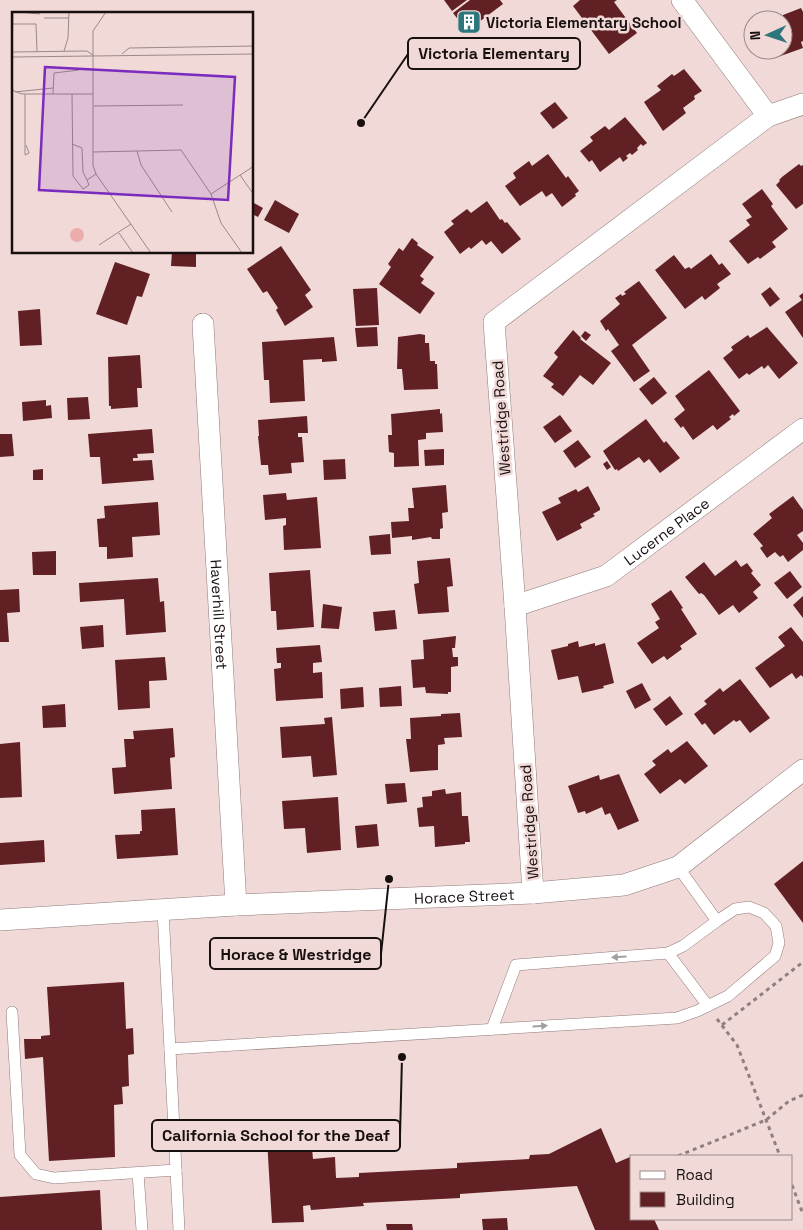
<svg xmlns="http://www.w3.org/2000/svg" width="803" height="1230" font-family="'Space Grotesk',sans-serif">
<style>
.building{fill:#612124}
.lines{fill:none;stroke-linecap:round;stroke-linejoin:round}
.lane-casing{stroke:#907a79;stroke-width:12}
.street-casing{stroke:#907a79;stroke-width:22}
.path{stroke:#907f7e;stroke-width:3;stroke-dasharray:4 4;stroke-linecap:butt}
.lane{stroke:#fff;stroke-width:11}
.street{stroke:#fff;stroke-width:21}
.oneway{fill:#a29f9f}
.labels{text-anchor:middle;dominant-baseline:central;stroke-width:5;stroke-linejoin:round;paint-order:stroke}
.poi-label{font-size:15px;font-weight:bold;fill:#17100f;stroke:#f1d9d8;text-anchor:start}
.street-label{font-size:15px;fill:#17100f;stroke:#f1d9d8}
.inset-road{fill:none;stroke:#9a8988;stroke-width:1}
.view{fill:#7b2cbf;fill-opacity:0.15;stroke:#7b2cbf;stroke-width:2.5}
.inset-edge{fill:none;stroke:#17100f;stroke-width:2.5}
.leader{fill:none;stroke:#17100f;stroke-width:2}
.callout-dot{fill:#17100f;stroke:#f1d9d8;stroke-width:2}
.callout{fill:#f1d9d8;stroke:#17100f;stroke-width:2}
.callout-label{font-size:16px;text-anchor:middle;font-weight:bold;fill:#17100f}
</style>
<rect width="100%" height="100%" fill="#f1d9d8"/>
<g class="building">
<path d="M444 0H467L452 11Z"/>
<path d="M470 0H500L503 4 467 31 453 13Z"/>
<path d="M580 0H617L614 2 637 33 609 54 573 6Z"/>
<path d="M801 8 803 12V41L801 42 803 48 775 58 772 50H783V15Z"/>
<path d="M684 69 702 91 694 96 695 99 683 108 686 113 663 131 644 102 661 90 657 86 672 74 674 76Z"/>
<path d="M555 102 568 118 553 129 540 113Z"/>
<path d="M625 117 647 143 643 146 641 144 637 148 638 150 632 155 630 153 626 156 628 158 623 162 620 157 600 172 592 160 589 162 580 151 593 141 590 137 605 126 609 130Z"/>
<path d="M548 154 566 178 568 176 579 191 575 194 576 196 562 207 552 193 546 197 542 191 520 206 505 186 516 178 513 173 529 161 532 166Z"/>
<path d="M799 164 801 166 803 165V204L796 209 776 185 780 181 779 180 782 177Z"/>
<path d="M762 189 773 204 771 206 788 229 772 242 776 247 760 259 758 257 748 264 729 241 750 225 746 220 752 217 742 204Z"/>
<path d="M275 200 299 214 289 233 264 220Z"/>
<path d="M487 201 500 220 502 219 505 223 507 222 521 239 502 254 491 241 486 245 482 240 471 249 469 247 460 254 444 232 454 224 451 221 467 209 471 213Z"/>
<path d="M252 202 263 208 258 217 252 214Z"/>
<path d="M412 238 418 243 417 245 434 257 420 276 424 279 421 283 435 293 420 314 379 284 391 267 388 264 399 248 403 251Z"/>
<path d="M281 246 311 290 305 295 313 307 285 326 276 310 278 308 267 291 263 293 247 269Z"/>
<path d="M172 252H196V267L171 266Z"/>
<path d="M711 254 719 265 722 263 731 274 717 284 720 288 705 300 702 296 685 309 655 270 674 255 685 269 689 267 691 269Z"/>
<path d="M115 262 150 274 142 297 137 296 127 325 96 314Z"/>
<path d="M639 281 667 318 632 345 650 371 634 382 611 351 619 345 608 329 606 331 600 321 620 304 615 298 621 294 622 296 626 294 624 292Z"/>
<path d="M770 287 780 299 770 307 761 294Z"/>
<path d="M377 288 379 325 356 326 353 289Z"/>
<path d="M803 293V338L785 312 802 300 799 296Z"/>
<path d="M40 309 42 345 20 346 18 311Z"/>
<path d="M377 327 378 346 357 347 355 328Z"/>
<path d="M767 327 798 363 779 379 768 365 764 369 762 366 749 375 747 373 739 379 723 358 733 350 731 347 748 335 750 338Z"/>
<path d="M573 330 581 338 580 339 611 363 593 385 580 375 563 396 551 387 554 384 543 376 558 357 554 353Z"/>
<path d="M585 331 591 335 586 341 581 336Z"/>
<path d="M420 334 425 335V343H429L430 361H435V364H437L438 389 404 390 402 369H397L398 337Z"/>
<path d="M334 337 337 361 322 362V359L303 360 305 401 270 403 269 380H264L262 342Z"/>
<path d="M140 355 142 388H137L138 407 111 409V406H109L108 357Z"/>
<path d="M709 370 740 411 734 416 733 414 729 417 731 419 717 430 713 425 693 440 683 426 681 428 674 419 685 410 675 396Z"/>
<path d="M654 377 667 393 652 405 639 389Z"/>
<path d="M88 397 90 419 68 420 67 398Z"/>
<path d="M46 400V406L51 405 52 418 23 421 22 402Z"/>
<path d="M440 409V414L442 413 443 432 426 433V439L418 440 419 466 394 467V453L389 452 388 435H392L391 414Z"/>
<path d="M560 415 572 431 555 443 543 427Z"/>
<path d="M307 416 308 433H298V437H302L304 462 291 463 292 473 269 475 268 465H261L258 436H259L258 420Z"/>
<path d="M646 419 664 443 666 441 680 458 660 473 649 459 644 463 639 457 618 471 617 469 615 470 603 451Z"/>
<path d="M152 429 154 453 137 454 138 458H133V461L152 460 154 480 102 484 100 457H90L88 434Z"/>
<path d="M0 434H12L14 456 0 457Z"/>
<path d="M578 440 591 457 575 468 563 451Z"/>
<path d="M444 449V465L425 466 424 450Z"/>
<path d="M345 459 346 479 324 480 323 460Z"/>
<path d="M607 461 611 467 607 470 603 464Z"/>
<path d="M43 469V480H33V470Z"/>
<path d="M446 485 448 512 442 513 443 528 440 529V539H432L431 537 412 540V536L392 538 391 522 409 521 408 508H414L412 488Z"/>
<path d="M588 486 600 508V510L593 514 595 516 580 524 582 528 557 541 542 512 561 503 558 498 576 489 578 492Z"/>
<path d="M286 493 287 500 317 497 321 548 284 550 283 526 286 525V518L265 520 263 495Z"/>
<path d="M793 496 803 510V531L797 535 803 543V550L788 562 783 555 780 557 775 552 767 558 760 548 763 546 753 534 772 518 769 514Z"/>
<path d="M158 502 160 535 132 537 133 557 107 559V547H99L97 519 105 518 104 506Z"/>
<path d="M390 534 391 554 371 555 369 536Z"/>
<path d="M56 551V575H33L32 552Z"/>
<path d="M450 558 453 586 447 587 449 612 418 614 414 584 419 583 417 561Z"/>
<path d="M736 560 741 567 747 563 753 571 751 573 761 585 753 592 758 598 739 613 733 605 719 615 704 595 701 593 699 594 685 577 704 562 715 576Z"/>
<path d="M310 570 314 627 277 630 276 611H271L269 573Z"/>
<path d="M790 571 802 587 787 599 774 583Z"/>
<path d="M158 578 160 602 164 601 166 632 126 635 124 599 80 602 79 583Z"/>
<path d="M19 589 20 612 7 613 9 642H0V590Z"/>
<path d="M671 590 683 608 681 609 697 634 680 646 682 649 667 660 664 656 652 664 637 643 659 628 655 622 660 619 651 604Z"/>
<path d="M803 596V618L793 605Z"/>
<path d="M323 604 342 607 339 629 321 628Z"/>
<path d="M395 610 397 629 375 631 373 612Z"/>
<path d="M103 625 104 647 82 649 80 627Z"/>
<path d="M791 627 803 642V677L801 675 796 679 792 673 770 688 755 668 785 646 778 637Z"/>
<path d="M456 636 455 648H452L453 657H458V666L451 667V692H448V694L426 693 425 687 413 688 411 660 424 659 423 640Z"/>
<path d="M578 641 579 647 595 643V646L605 643 614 683 603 686 604 688 582 693 578 676 558 680 551 650 568 646V644Z"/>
<path d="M320 645 322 662 313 663V673L322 672 323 698 276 701 274 669 281 668V663H277L276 648Z"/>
<path d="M165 657 167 680 149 681 150 708 118 710 115 660Z"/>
<path d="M740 679 770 718 750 733 740 720 736 722 734 720 714 735 705 723 702 725 694 714 707 704 704 701 720 688 723 692Z"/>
<path d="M642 683 651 700 635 709 626 691Z"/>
<path d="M401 686 402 706 380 707 379 688Z"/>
<path d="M363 687 364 707 341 709 340 689Z"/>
<path d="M670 696 683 714 666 726 653 709Z"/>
<path d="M65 704 66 727 43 728 42 706Z"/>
<path d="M460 713 462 737 444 738 445 744 438 745V770L410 772 406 739H411L410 718 441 716V714Z"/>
<path d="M332 717 337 775 313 777 311 756 282 758 280 727 325 724 324 718Z"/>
<path d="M173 728 175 757 170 758 172 789 114 794 112 768 126 767 124 739H134L133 731Z"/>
<path d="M687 741 708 766 685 784 680 779 660 794 644 774 656 765 652 761 668 749 671 753Z"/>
<path d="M20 742 22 797 0 798V744Z"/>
<path d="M619 774 639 821 618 830 610 813 605 815 602 807 586 814 585 811 578 813 568 786 599 775 600 780Z"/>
<path d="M405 783 407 802 387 804 385 784Z"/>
<path d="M445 789 446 794 461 792 462 816H468L470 842H465V844L435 847 434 826 419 827 417 808 423 807 422 797 432 796V791Z"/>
<path d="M338 797 341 850 307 853 305 828 284 829 282 801Z"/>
<path d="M175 808 178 855 117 859 115 835 140 834V831H142L141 810Z"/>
<path d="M377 824 379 846 357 848 355 826Z"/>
<path d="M44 840 45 862 0 865V843Z"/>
<path d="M803 861V923L774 884Z"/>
<path d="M124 982 126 1029 133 1028 134 1054 128 1055 129 1086 122 1087 123 1104 114 1105 115 1157 49 1161 43 1057 25 1059 24 1039H41V1036L50 1035 47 987Z"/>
<path d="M601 1128 616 1163 630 1157 632 1162V1219H654L659 1230H595L577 1186 460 1194V1198L363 1203 364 1206 311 1210 310 1205 303 1206 304 1222 272 1223 267 1140 311 1138 313 1159 335 1157 336 1178 359 1177V1173L457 1168V1163L529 1159 530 1155 549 1154Z"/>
<path d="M100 1190 102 1230H0V1197Z"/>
<path d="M507 1218 508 1230H483L482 1219Z"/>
<path d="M386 1224H412L413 1230H387Z"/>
</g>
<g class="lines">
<g class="lane-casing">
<g id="lane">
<path d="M163 910 179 1230"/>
<path d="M668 953 708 1006"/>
<path d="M12 1012 20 1155 36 1174 54 1178 176 1170"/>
<path d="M492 1029 516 965 668 953 683 946 717 921"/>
<path d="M170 1049 677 1018 697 1011 728 996 775 956 779 943 776 926 764 913 749 907 735 909 717 921 678 867"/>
<path d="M138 1173 142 1230"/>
</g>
</g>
<g class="street-casing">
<g id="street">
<path d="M682 0 768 116"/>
<path id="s1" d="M203 324 236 905"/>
<path id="s2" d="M515 606 606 576 803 429"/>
<path d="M533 893 515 606 494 322 768 116 803 104"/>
<path id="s3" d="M0 920 236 905 533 893 624 885 678 867 803 770"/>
</g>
</g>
<g class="path">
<path d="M717 1019 737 1045 780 1156"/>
<path d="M722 1025 803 962"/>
<path d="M678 1156 766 1120 789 1101 803 1095"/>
<path d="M792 1185 803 1214"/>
</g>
<use href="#lane" class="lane"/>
<use href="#street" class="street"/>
</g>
<defs><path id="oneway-solid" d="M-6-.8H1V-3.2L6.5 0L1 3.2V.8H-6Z" transform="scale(1.25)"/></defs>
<g class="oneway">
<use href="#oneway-solid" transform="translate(619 957) rotate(176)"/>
<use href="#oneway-solid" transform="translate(540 1026) rotate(-4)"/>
</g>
<defs>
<g id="building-square" transform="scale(1.25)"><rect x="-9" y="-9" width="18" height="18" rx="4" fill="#2d767b" stroke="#f1d9d8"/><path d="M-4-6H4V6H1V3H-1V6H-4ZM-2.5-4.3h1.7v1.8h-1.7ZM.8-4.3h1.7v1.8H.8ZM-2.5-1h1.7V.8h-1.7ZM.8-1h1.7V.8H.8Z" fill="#fff"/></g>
</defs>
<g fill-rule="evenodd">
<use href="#building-square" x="469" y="22"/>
</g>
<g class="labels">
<g class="poi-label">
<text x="486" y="22">Victoria Elementary School</text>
</g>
<g class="street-label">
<text transform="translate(501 418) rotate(-94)">Westridge Road</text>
<text stroke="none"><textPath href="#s2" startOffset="171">Lucerne Place</textPath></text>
<text stroke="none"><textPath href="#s1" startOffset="291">Haverhill Street</textPath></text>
<text transform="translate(529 822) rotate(-94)">Westridge Road</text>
<text stroke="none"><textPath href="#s3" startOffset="465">Horace Street</textPath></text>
</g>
</g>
<g transform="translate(12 12)">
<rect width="241" height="241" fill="#f1d9d8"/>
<path d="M58 223a7 7 0 1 1 14 0a7 7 0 1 1-14 0Z" fill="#eaadab"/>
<path class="inset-road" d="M7 0 28 2M94 0 81 19V154L84 162 139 241M32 6H57M0 12H24L25 39M52 39 56 26 57 0M0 40 75 39 81 43M0 42 1 0M110 42 117 36 242 34M0 45 242 42M0 78 10 82H81M3 80 41 76M13 82V143L17 141 14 133M41 82 42 61 67 58M60 82 61 164 71 177 77 173 75 168 84 162M82 94 171 93M60 132 70 136 71 160 75 168M125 139 129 153 160 200M81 140 169 138 199 182 209 211 230 241M228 163 242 183M199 182 242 154M107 221 121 241M87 233 119 212"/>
<path class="view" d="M33 55 223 65 216 188 27 178Z"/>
<rect width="241" height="241" class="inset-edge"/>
</g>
<path class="leader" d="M361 123L408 54M389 879L381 954M402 1057L400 1136"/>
<g class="callout-dot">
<circle cx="361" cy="123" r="5"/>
<circle cx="389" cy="879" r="5"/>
<circle cx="402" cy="1057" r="5"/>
</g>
<g class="callout">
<rect x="408" y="38" width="172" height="31" rx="5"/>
<rect x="210" y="938" width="171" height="31" rx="5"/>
<rect x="152" y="1120" width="248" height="31" rx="5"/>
</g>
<g class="callout-label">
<text x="494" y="59">Victoria Elementary</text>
<text x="296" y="960">Horace &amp; Westridge</text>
<text x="276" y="1141">California School for the Deaf</text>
</g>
<rect x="630" y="1155" width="162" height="65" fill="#f1d9d8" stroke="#9a8988"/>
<rect x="640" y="1171" width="25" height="8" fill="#ffffff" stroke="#9a8988"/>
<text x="676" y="1180" font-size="15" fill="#17100f">Road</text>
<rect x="640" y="1192" width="25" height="15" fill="#612124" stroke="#9a8988"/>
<text x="676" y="1205" font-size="15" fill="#17100f">Building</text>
<g transform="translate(768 35) rotate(267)"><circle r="24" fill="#f1d9d8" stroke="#9a8988"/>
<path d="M0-4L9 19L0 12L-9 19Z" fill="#2d767b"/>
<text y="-8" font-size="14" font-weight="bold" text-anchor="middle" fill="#17100f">N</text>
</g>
</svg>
